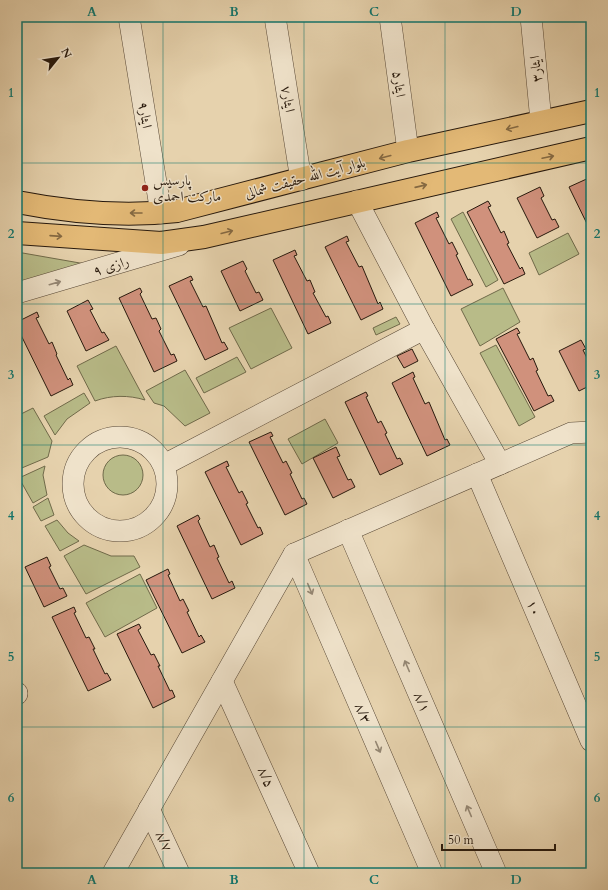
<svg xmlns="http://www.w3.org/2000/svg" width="608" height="890" font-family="Cardo,Amiri,serif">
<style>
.green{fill:#b8bb88;stroke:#706a4a}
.building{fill:#d0917c;stroke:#27190d}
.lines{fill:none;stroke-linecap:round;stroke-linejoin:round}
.minor-casing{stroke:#574735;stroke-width:22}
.major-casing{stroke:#27190d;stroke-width:24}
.minor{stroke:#efe2ca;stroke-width:21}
.major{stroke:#e3b976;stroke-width:22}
.oneway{stroke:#856942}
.oneway2{stroke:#958875}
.grid{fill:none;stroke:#0f766e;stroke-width:1;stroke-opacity:0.55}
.poi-dot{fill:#8f2418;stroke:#efe2ca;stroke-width:1.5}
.labels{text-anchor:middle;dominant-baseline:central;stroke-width:3;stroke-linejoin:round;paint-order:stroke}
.street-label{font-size:14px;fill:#27190d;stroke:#efe2ca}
.poi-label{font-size:14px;fill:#27190d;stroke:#efe2ca;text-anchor:start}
.neatline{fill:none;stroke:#0f766e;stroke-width:1.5}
.grid-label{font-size:13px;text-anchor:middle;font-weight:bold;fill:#0f766e}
</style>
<rect width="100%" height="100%" fill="#e6d2ad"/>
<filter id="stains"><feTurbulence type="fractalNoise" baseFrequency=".005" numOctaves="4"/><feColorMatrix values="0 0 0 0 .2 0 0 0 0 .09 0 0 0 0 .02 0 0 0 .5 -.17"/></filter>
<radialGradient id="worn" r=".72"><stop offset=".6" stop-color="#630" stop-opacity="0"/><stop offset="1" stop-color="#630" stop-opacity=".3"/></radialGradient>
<g class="green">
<path d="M463 212 498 280 486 287 451 219Z"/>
<path d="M568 233 579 254 539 275 529 253Z"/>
<path d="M17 252 97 266 17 289Z"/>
<path d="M503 288 520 322 480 346 461 309Z"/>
<path d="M271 308 292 348 251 369 229 328Z"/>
<path d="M396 317 400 324 376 335 373 328Z"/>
<path d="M496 345 535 417 519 426 480 353Z"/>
<path d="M116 346 145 400C129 395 111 395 95 401L77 366Z"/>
<path d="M237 357 246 372 204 393 196 378Z"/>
<path d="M185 370 210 413 185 426 164 406 154 403 146 391Z"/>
<path d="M84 393 90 403 67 419 55 435 44 416Z"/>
<path d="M33 408 52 441 48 457 17 470V416Z"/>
<path d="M325 419 338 443 302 464 288 439Z"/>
<circle cx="123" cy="475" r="20"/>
<path d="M45 466 43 475 47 495 33 503 19 478Z"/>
<path d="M48 498 54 515 41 521 33 507Z"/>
<path d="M57 520 68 533 79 541 60 551 45 526Z"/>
<path d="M84 545 111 556H134L140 567 86 594 64 556Z"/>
<path d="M140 574 157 608 105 637 86 603Z"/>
</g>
<g class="building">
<path d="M591 177 590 182 591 232 569 187Z"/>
<path d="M540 187 544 196 541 198 552 220 555 219 559 227 537 238 517 198Z"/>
<path d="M488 201 491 206 488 207 501 233 504 231 509 243 507 244 520 269 522 267 525 274 504 284 467 212Z"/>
<path d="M437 212 439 217 436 218 449 244 452 242 458 254 456 255 468 280 470 279 473 285 451 296 415 223Z"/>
<path d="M347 236 349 241 346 242 359 267 362 266 378 304 380 302 383 309 361 320 325 247Z"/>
<path d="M295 250 297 255 294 256 307 281 310 280 315 292 313 293 326 317 328 316 331 323 308 334 273 260Z"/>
<path d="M243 261 247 269 245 271 256 293 259 292 263 300 240 311 221 271Z"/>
<path d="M191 276 193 280 190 281 203 307 206 306 222 343 224 342 228 349 205 360 169 286Z"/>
<path d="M140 288 142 292 140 294 152 319 156 318 161 329 159 331 171 355 174 354 177 361 154 372 119 298Z"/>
<path d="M88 300 93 309 90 310 102 333 104 332 109 340 86 351 67 311Z"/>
<path d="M37 312 39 317 36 318 49 344 52 342 57 354 56 355 68 380 70 378 73 385 51 396 17 327V322Z"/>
<path d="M517 328 520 333 517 334 530 360 533 358 538 370 536 371 548 396 551 395 554 401 534 411 496 339Z"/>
<path d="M581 340 586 349 583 350 591 366V385L579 391 559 351Z"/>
<path d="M412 349 418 361 404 368 397 356Z"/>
<path d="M413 372 415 377 413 378 425 404 429 402 445 440 447 439 450 445 427 456 392 383Z"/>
<path d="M366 392 368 396 366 397 378 423 381 421 387 433 385 434 397 459 400 458 403 464 380 475 345 402Z"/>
<path d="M271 432 273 436 270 437 283 463 286 461 292 473 290 474 302 499 304 498 307 504 285 515 249 442Z"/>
<path d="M336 447 340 456 337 457 348 480 351 479 355 487 333 498 313 458Z"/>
<path d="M227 461 229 466 226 467 239 493 242 491 248 503 246 504 258 528 260 527 263 534 241 545 205 472Z"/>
<path d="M198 515 200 519 198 521 210 547 214 545 219 557 217 558 229 583 232 581 235 588 212 599 177 526Z"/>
<path d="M47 557 51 566 49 567 60 589 63 588 67 596 44 607 25 567Z"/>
<path d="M168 569 170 574 168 575 180 601 183 599 189 611 187 612 199 637 201 635 205 642 182 653 146 580Z"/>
<path d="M74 607 76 612 74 613 86 638 89 637 95 649H93L105 674 107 673 111 680 88 691 52 617Z"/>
<path d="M139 624 141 628 138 630 151 655 154 654 160 666H158L170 691 172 690 175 697 153 708 117 634Z"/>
</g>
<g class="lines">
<g class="minor-casing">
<g id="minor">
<path d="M129 17 161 213"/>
<path d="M275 17 301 180"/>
<path d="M390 17 408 151"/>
<path d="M531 17 541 121"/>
<path d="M357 201 424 329 500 464"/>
<path d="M17 293 179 245"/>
<circle cx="120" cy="484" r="47"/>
<path d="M164 465 424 329"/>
<path d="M477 474 591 741"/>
<path d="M348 530 496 873"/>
<path d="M294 554 432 873"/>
<path d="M222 681 309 873"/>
<path d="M17 693V694"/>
<path d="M149 809 179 873"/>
<path d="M113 873 294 554 571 433 591 432"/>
</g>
</g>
<g class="major-casing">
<g id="major">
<path d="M17 202C68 212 125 217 177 211L408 151 591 111"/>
<path d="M17 233 161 243 204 237 591 148"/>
</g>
</g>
<use href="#minor" class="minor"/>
<use href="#major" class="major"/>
</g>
<defs><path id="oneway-shaft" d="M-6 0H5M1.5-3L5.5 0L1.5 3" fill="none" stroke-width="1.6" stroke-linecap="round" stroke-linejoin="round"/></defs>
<g class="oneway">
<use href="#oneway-shaft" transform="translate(512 128) rotate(166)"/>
<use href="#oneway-shaft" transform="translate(385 157) rotate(165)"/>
<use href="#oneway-shaft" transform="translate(548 157) rotate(-12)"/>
<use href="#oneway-shaft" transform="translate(421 186) rotate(-13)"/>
<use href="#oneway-shaft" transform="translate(136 213) rotate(-180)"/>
<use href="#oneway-shaft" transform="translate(227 232) rotate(-14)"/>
<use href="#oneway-shaft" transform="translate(56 236) rotate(4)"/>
</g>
<g class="oneway2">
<use href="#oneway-shaft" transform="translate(55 283) rotate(-16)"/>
<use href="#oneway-shaft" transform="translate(310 589) rotate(67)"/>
<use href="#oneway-shaft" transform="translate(407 666) rotate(-113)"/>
<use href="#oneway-shaft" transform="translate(378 747) rotate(67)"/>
<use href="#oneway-shaft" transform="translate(469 811) rotate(-113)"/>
</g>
<path class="grid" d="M163 17V873M304 17V873M445 17V873M17 163H591M17 304H591M17 445H591M17 586H591M17 727H591"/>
<circle class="poi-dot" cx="145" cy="188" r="4"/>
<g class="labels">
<g class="street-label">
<text transform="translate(536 69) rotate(-96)">ایثار۳</text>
<text transform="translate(399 84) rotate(82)">ایثار۵</text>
<text transform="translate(288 99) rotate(81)">ایثار۷</text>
<text transform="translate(145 115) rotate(81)">ایثار۹</text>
<text transform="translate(305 178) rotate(-15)">بلوار آیت الله حقیقت شمالی</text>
<text transform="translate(111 266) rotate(-17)">رازی ۹</text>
<text transform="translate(534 608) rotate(67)">۱۰</text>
<text transform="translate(422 702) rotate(67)">۸/۱</text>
<text transform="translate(363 713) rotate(67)">۸/۳</text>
<text transform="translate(266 777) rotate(66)">۸/۵</text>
<text transform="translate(164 841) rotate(65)">۸/۷</text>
</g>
<g class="poi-label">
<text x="153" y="180">پارسیس<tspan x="153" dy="16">مارکت احمدی</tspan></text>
</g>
</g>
<rect width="608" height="890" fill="none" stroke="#e6d2ad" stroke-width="44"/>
<g transform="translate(58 58) rotate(60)" stroke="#efe2ca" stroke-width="3" paint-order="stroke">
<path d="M0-3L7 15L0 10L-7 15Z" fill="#27190d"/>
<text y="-6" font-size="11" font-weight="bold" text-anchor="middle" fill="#27190d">N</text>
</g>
<path d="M442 844v6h113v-6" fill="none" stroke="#27190d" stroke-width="2"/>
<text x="448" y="844" font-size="12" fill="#27190d" stroke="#efe2ca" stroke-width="3" paint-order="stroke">50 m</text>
<rect x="22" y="22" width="564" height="846" class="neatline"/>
<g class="grid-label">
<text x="92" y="16">A</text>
<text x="234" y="16">B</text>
<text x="374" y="16">C</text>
<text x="516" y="16">D</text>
<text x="11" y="97">1</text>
<text x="597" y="97">1</text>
<text x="11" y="238">2</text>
<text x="597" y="238">2</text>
<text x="11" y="379">3</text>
<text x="597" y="379">3</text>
<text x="11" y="520">4</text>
<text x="597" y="520">4</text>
<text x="11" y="661">5</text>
<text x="597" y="661">5</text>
<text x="11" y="802">6</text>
<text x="597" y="802">6</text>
<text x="92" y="884">A</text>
<text x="234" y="884">B</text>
<text x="374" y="884">C</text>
<text x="516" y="884">D</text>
</g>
<rect width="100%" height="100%" filter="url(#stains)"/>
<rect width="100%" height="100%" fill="url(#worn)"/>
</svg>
